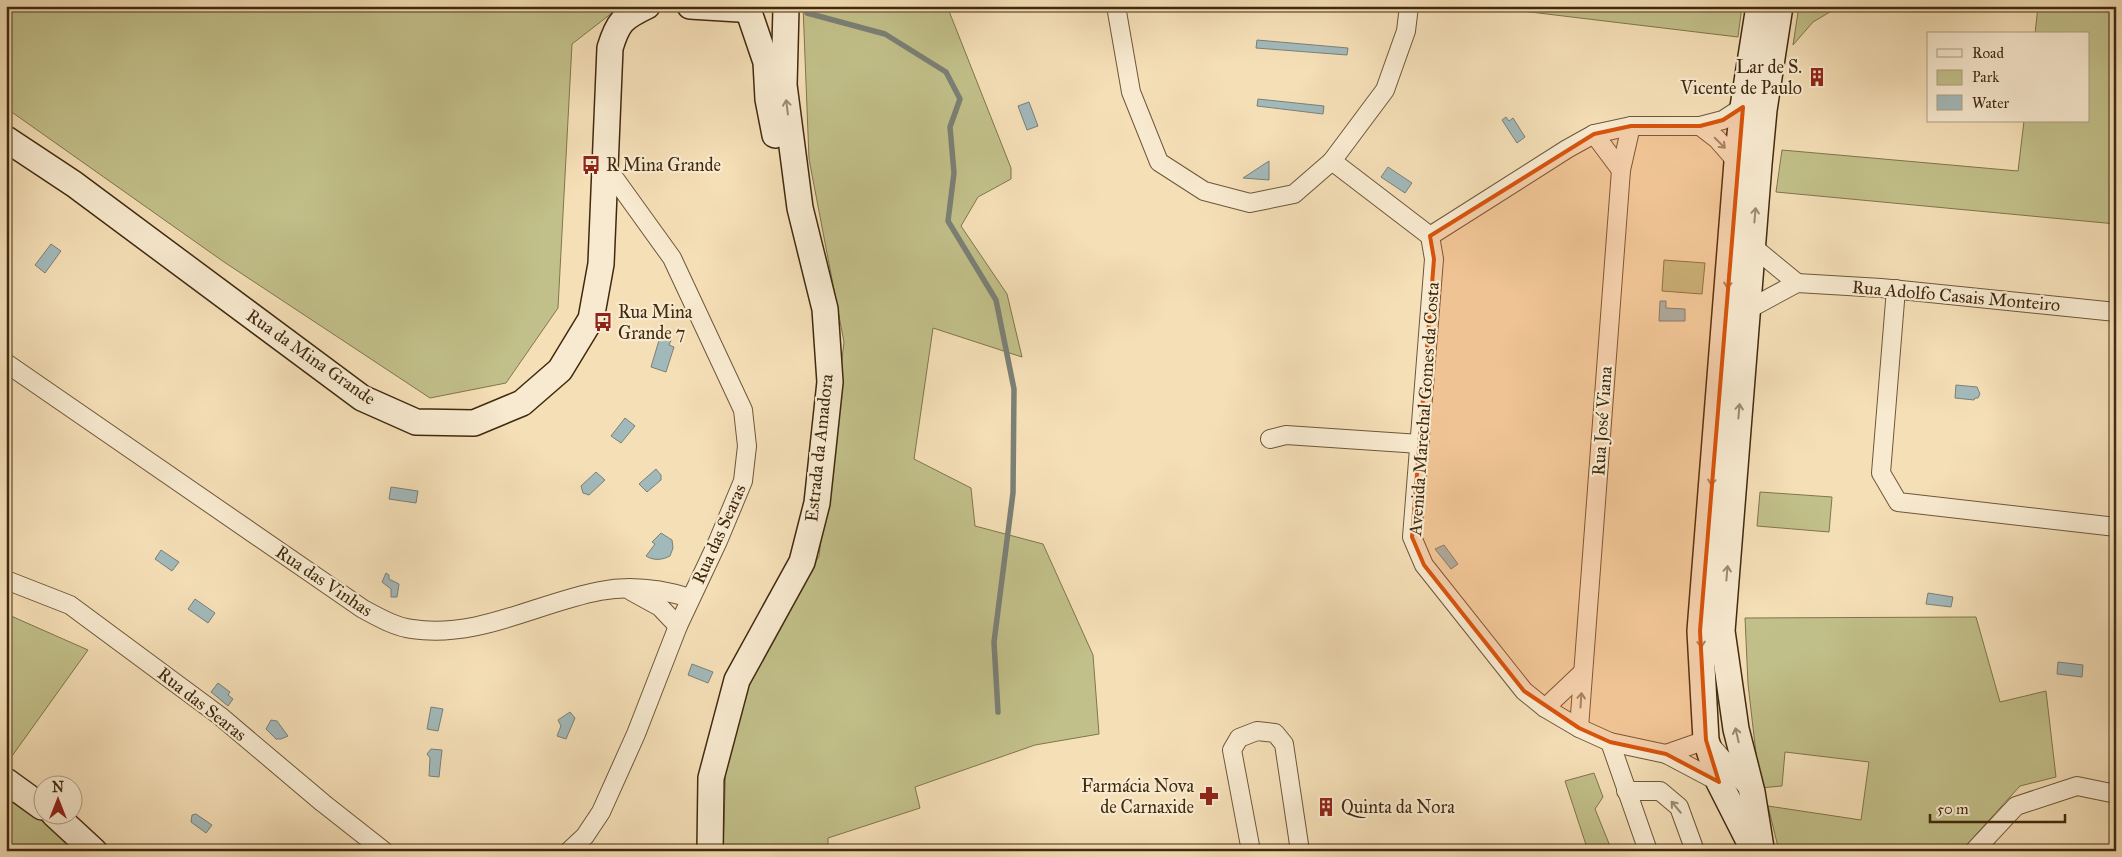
<svg xmlns="http://www.w3.org/2000/svg" width="2122" height="857" font-family="'IM FELL Great Primer',serif">
<style>
.green{fill:#c2c08a;stroke:#81754c}
.water{fill:#a2b9bb;stroke:#7b8076}
.lines{fill:none;stroke-linecap:round;stroke-linejoin:round}
.stream{stroke:#7b8076;stroke-width:5.5}
.street-casing{stroke:#6d5738;stroke-width:20}
.secondary-casing{stroke:#402a0e;stroke-width:28}
.street{stroke:#f8ead0;stroke-width:18}
.secondary{stroke:#f8ead0;stroke-width:25}
.oneway{stroke:#9c8a6f}
.marked{fill:#d7540c;fill-opacity:0.2;stroke:#d7540c;stroke-width:4;stroke-linejoin:round}
.labels{text-anchor:middle;dominant-baseline:central;stroke-width:4.5;stroke-linejoin:round;paint-order:stroke}
.poi-label{font-size:18px;fill:#402a0e;stroke:#f8ead0;text-anchor:start}
.street-label{font-size:18px;fill:#402a0e;stroke:#f8ead0}
</style>
<rect width="100%" height="100%" fill="#f5dfb7"/>
<filter id="stains"><feTurbulence type="fractalNoise" baseFrequency=".004" numOctaves="4"/><feColorMatrix values="0 0 0 0 .2 0 0 0 0 .09 0 0 0 0 .02 0 0 0 .5 -.17"/></filter>
<radialGradient id="worn" r=".72"><stop offset=".6" stop-color="#630" stop-opacity="0"/><stop offset="1" stop-color="#630" stop-opacity=".3"/></radialGradient>
<g class="green">
<path d="M6 6H621L572 44 558 308 506 383 430 398 224 262 6 108Z"/>
<path d="M803 6H947L1011 168V179L978 197 961 226 1007 294 1022 357 933 328 914 459 971 488 975 526 1043 544 1093 655 1099 734 1035 745 915 787 920 808 828 838V851H723L726 759 752 673 819 556 844 342 809 159Z"/>
<path d="M1480 6H1742L1738 37Z"/>
<path d="M1799 6H1840L1813 22 1793 45Z"/>
<path d="M2038 6H2116V224L1776 192 1782 150 2018 171 2024 121H2088V34H2035Z"/>
<path d="M1664 260 1705 263 1702 294 1662 291Z"/>
<path d="M1760 492 1832 497 1829 532 1757 526Z"/>
<path d="M11 616 88 650 7 763 6 623Z"/>
<path d="M1976 617 2000 702 2046 691 2056 777 2020 786 1961 851H1779L1768 806 1861 820 1869 762 1785 752 1782 786 1760 788 1748 684 1745 618Z"/>
<path d="M1594 773 1603 797 1595 809 1612 851H1588L1565 781Z"/>
<path d="M6 792 43 821 75 851H6Z"/>
</g>
<g class="water">
<path d="M1257 40 1348 48 1347 55 1256 48Z"/>
<path d="M1258 99 1324 106 1323 114 1257 106Z"/>
<path d="M1029 102 1038 126 1027 130 1018 106Z"/>
<path d="M1506 117 1509 121 1513 118 1525 137 1517 143 1502 120Z"/>
<path d="M1269 161V180L1243 178Z"/>
<path d="M1388 167 1412 183 1405 193 1381 177Z"/>
<path d="M51 244 61 251 45 273 35 265Z"/>
<path d="M1660 301H1666V308L1685 309V321H1659Z"/>
<path d="M660 337 671 340 669 345 674 347 666 372 651 367Z"/>
<path d="M1956 385 1977 387 1980 394 1978 398H1975L1974 400 1955 398Z"/>
<path d="M625 418 635 426 621 443 611 436Z"/>
<path d="M656 469 661 475V480L647 492 639 484Z"/>
<path d="M596 472 605 480 589 495 583 493 581 486Z"/>
<path d="M391 487 418 491 416 503 389 499Z"/>
<path d="M661 533 672 540 673 548 670 556C662 560 654 561 646 556L655 544 652 542Z"/>
<path d="M1444 545 1458 564 1451 569 1435 549Z"/>
<path d="M161 550 179 562 172 571 155 559Z"/>
<path d="M386 573 389 575V579L399 584 397 597H391V589L382 582Z"/>
<path d="M1928 593 1953 597 1951 607 1926 604Z"/>
<path d="M195 599 215 613 208 623 188 609Z"/>
<path d="M2058 662 2083 665 2082 677 2057 674Z"/>
<path d="M692 664 713 672 708 683 688 675Z"/>
<path d="M218 683 230 692 228 695 233 699 228 706 211 692Z"/>
<path d="M431 707 443 709 438 731 427 729Z"/>
<path d="M570 712 575 718 566 739 557 736 561 726 558 720Z"/>
<path d="M271 720 277 721 288 736 281 739H276L266 729Z"/>
<path d="M431 749 442 750 439 777 429 776 430 758 427 754Z"/>
<path d="M196 814 212 825 206 833 191 822 192 815Z"/>
</g>
<g class="lines">
<path class="stream" d="M807 13 885 34 946 72 960 99 950 127 954 173 948 221 996 300 1014 389 1013 493 994 642 998 712"/>
<g class="street-casing">
<g id="street">
<path d="M1116 6 1131 92 1159 162 1204 191 1250 203 1294 194 1332 161 1385 90 1406 31 1409 6"/>
<path d="M1700 126 1717 139 1737 162"/>
<path d="M1594 134 1621 170"/>
<path d="M1332 161 1430 236 1434 259 1412 537 1424 565 1524 691 1545 708 1579 728 1610 742 1666 754 1719 782"/>
<path d="M1430 236 1567 149 1594 134 1631 126H1700L1723 120 1743 107"/>
<path d="M1752 246 1797 283"/>
<path d="M1896 289 1881 473 1898 502 2116 527"/>
<path d="M1747 310 1797 283 1881 288 2116 312"/>
<path d="M6 363 363 609C378 617 395 627 412 629 478 639 537 603 600 591 630 585 661 589 690 598"/>
<path d="M1270 439 1286 435 1420 444"/>
<path d="M6 580 70 605 220 716 323 803 384 851"/>
<path d="M631 591 660 607 678 626"/>
<path d="M1545 708 1583 672"/>
<path d="M1579 728 1621 170 1631 126"/>
<path d="M1610 742 1648 851"/>
<path d="M1666 754 1706 740 1750 790"/>
<path d="M1626 791H1660L1679 807 1695 851"/>
<path d="M569 851 585 836 601 812 636 734 678 626 718 541 743 481 747 446 743 410 672 258 605 165"/>
<path d="M1251 851 1232 750 1239 738 1257 731 1275 733 1284 744 1300 851"/>
<path d="M1974 851 2016 806 2077 786 2116 794"/>
</g>
</g>
<g class="secondary-casing">
<g id="secondary">
<path d="M690 6 739 9"/>
<path d="M751 18 766 62 768 99 775 135"/>
<path d="M6 139 74 184 362 398 416 422 474 423 522 403 560 370 591 319 601 264 610 48C618 22 622 18 647 6"/>
<path d="M6 781 42 807"/>
<path d="M54 814 94 851"/>
<path d="M1761 848 1752 792 1736 729 1722 631 1759 164 1764 110 1780 6"/>
<path d="M710 851 711 778 737 680 802 562 817 503 830 382 825 309 800 208 784 85 786 8"/>
<path d="M1754 851 1719 782 1706 740 1700 631 1737 162 1743 107 1759 6"/>
</g>
</g>
<use href="#street" class="street"/>
<use href="#secondary" class="secondary"/>
</g>
<defs><path id="oneway-shaft" d="M-6 0H5M1.5-3L5.5 0L1.5 3" fill="none" stroke-width="1.6" stroke-linecap="round" stroke-linejoin="round" transform="scale(1.25)"/></defs>
<g class="oneway">
<use href="#oneway-shaft" transform="translate(787 107) rotate(-97)"/>
<use href="#oneway-shaft" transform="translate(1720 143) rotate(45)"/>
<use href="#oneway-shaft" transform="translate(1755 215) rotate(-85)"/>
<use href="#oneway-shaft" transform="translate(1728 281) rotate(95)"/>
<use href="#oneway-shaft" transform="translate(1739 411) rotate(-85)"/>
<use href="#oneway-shaft" transform="translate(1712 478) rotate(95)"/>
<use href="#oneway-shaft" transform="translate(1727 573) rotate(-85)"/>
<use href="#oneway-shaft" transform="translate(1701 640) rotate(87)"/>
<use href="#oneway-shaft" transform="translate(1581 700) rotate(-86)"/>
<use href="#oneway-shaft" transform="translate(1737 735) rotate(-103)"/>
<use href="#oneway-shaft" transform="translate(1676 807) rotate(-130)"/>
</g>
<path class="marked" d="M1743 107 1700 631 1706 740 1719 782 1666 754 1610 742 1579 728 1524 691 1424 565 1412 537 1434 259 1430 236 1594 134 1631 126H1700L1723 120Z"/>
<defs>
<g id="building-bare" transform="scale(1.5)"><path d="M-4-6H4V6H1V3H-1V6H-4ZM-2.5-4.3h1.7v1.8h-1.7ZM.8-4.3h1.7v1.8H.8ZM-2.5-1h1.7V.8h-1.7ZM.8-1h1.7V.8H.8Z" fill="#8f2418" stroke="#f8ead0" stroke-width="2.5" paint-order="stroke"/></g>
<g id="bus-bare" transform="scale(1.5)"><path d="M-5-6H5V4H4V6H2V4H-2V6H-4V4H-5ZM-3.5-4V0h7V-4ZM-3.5 1.2v1.5H-2V1.2ZM2 1.2v1.5H3.5V1.2Z" fill="#8f2418" stroke="#f8ead0" stroke-width="2.5" paint-order="stroke"/></g>
<g id="pharmacy-bare" transform="scale(1.5)"><path d="M-2-6h4v4h4v4h-4v4h-4v-4h-4v-4h4Z" fill="#8f2418" stroke="#f8ead0" stroke-width="2.5" paint-order="stroke"/></g>
</defs>
<g fill-rule="evenodd">
<use href="#building-bare" x="1817" y="77"/>
<use href="#bus-bare" x="591" y="165"/>
<use href="#bus-bare" x="603" y="322"/>
<use href="#pharmacy-bare" x="1209" y="796"/>
<use href="#building-bare" x="1326" y="807"/>
</g>
<g class="labels">
<g class="poi-label">
<text x="1802" y="67" text-anchor="end">Lar de S.<tspan x="1802" dy="21">Vicente de Paulo</tspan></text>
<text x="606" y="165">R Mina Grande</text>
<text x="618" y="312">Rua Mina<tspan x="618" dy="21">Grande 7</tspan></text>
<text x="1194" y="786" text-anchor="end">Farmácia Nova<tspan x="1194" dy="21">de Carnaxide</tspan></text>
<text x="1341" y="807">Quinta da Nora</text>
</g>
<g class="street-label">
<text transform="translate(1956 296) rotate(5)">Rua Adolfo Casais Monteiro</text>
<text transform="translate(311 357) rotate(35)">Rua da Mina Grande</text>
<text transform="translate(1424 409) rotate(-86)">Avenida Marechal Gomes da Costa</text>
<text transform="translate(1602 421) rotate(-86)">Rua José Viana</text>
<text transform="translate(819 448) rotate(-84)">Estrada da Amadora</text>
<text transform="translate(719 534) rotate(-66)">Rua das Searas</text>
<text transform="translate(324 581) rotate(34)">Rua das Vinhas</text>
<text transform="translate(202 704) rotate(38)">Rua das Searas</text>
</g>
</g>
<rect width="2122" height="857" fill="none" stroke="#f5dfb7" stroke-width="25"/>
<rect x="8" y="8" width="2107" height="842" fill="none" stroke="#402a0e" stroke-width="2.5"/>
<rect x="12" y="12" width="2097" height="832" fill="none" stroke="#402a0e"/>
<rect x="1927" y="32" width="162" height="90" fill="#f8ead0" stroke="#ae9d82"/>
<rect x="1937" y="49" width="25" height="8" fill="#f8ead0" stroke="#ae9d82"/>
<text x="1972" y="58" font-size="15" fill="#402a0e">Road</text>
<rect x="1937" y="70" width="25" height="15" fill="#c2c08a" stroke="#ae9d82"/>
<text x="1972" y="82" font-size="15" fill="#402a0e">Park</text>
<rect x="1937" y="95" width="25" height="15" fill="#a2b9bb" stroke="#ae9d82"/>
<text x="1972" y="108" font-size="15" fill="#402a0e">Water</text>
<g transform="translate(58 800)"><circle r="24" fill="#f8ead0" stroke="#ae9d82"/>
<path d="M0-4L9 19L0 12L-9 19Z" fill="#8f2418"/>
<text y="-8" font-size="14" font-weight="bold" text-anchor="middle" fill="#402a0e">N</text>
</g>
<path d="M1930 814v8h135v-8" fill="none" stroke="#402a0e" stroke-width="2.5"/>
<text x="1937" y="814" font-size="15" fill="#402a0e" stroke="#f8ead0" stroke-width="4" paint-order="stroke">50 m</text>
<rect width="100%" height="100%" filter="url(#stains)"/>
<rect width="100%" height="100%" fill="url(#worn)"/>
</svg>
